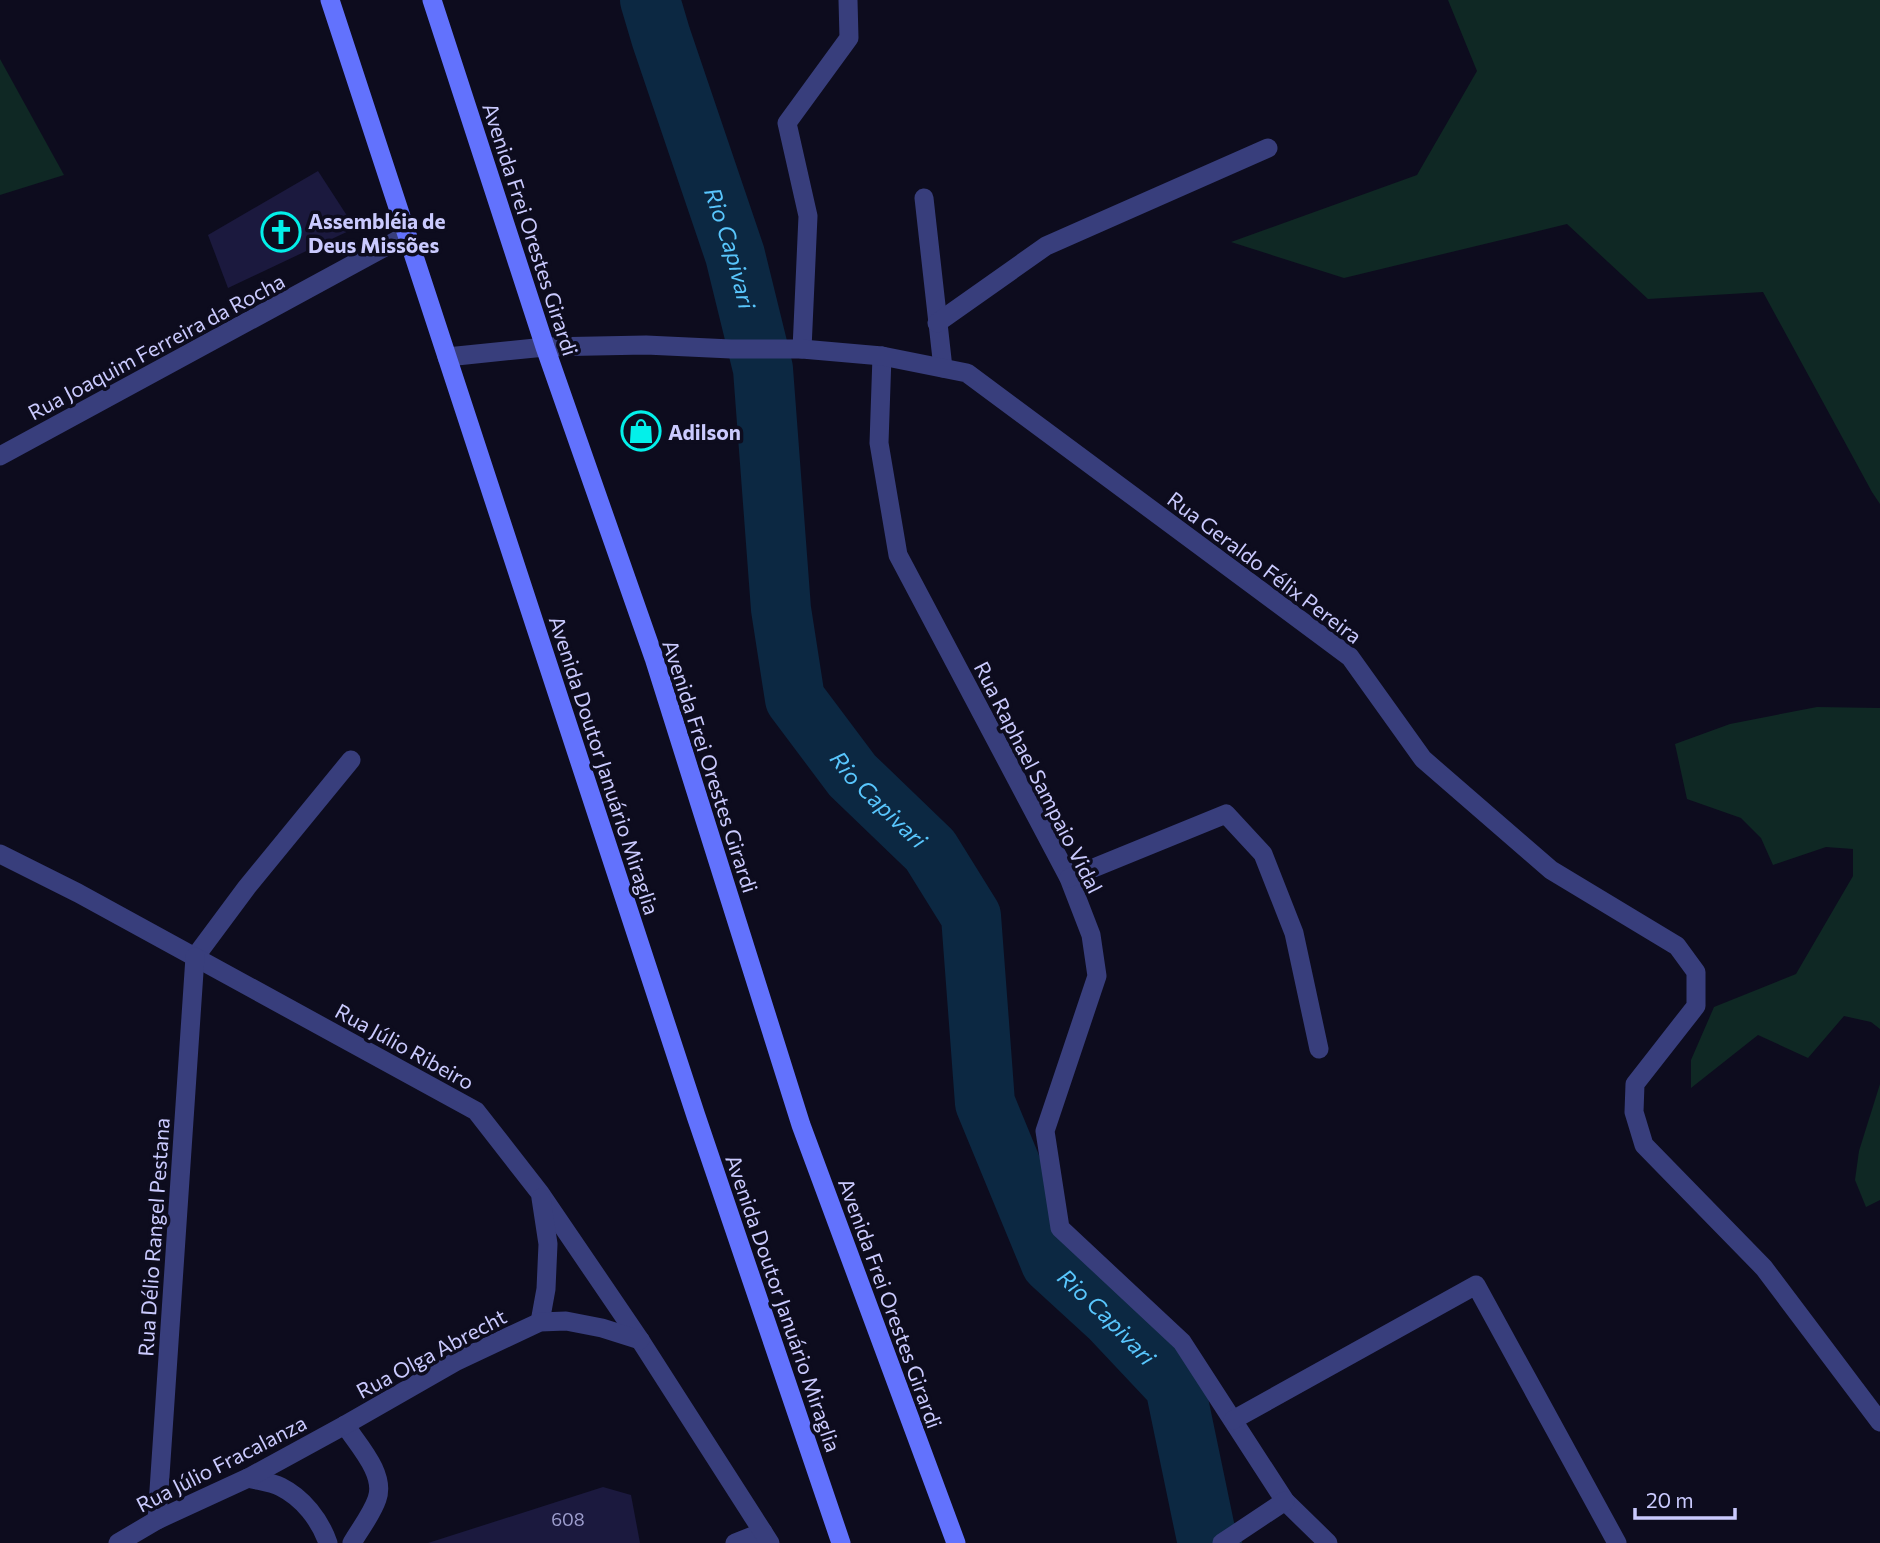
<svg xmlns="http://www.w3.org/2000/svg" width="1880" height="1543" font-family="Commissioner,sans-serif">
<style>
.green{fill:#0f2824}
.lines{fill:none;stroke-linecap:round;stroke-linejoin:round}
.river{stroke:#0c2842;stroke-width:60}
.building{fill:#1b193e}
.service{stroke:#383e7c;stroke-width:19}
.minor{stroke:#383e7c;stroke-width:19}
.secondary{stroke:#6272fd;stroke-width:19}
.labels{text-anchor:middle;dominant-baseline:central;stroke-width:7;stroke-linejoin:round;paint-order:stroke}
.number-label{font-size:18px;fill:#9e9ece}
.poi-label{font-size:21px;font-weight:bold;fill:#cacafe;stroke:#0d0c1e;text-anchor:start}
.street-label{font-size:21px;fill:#cacafe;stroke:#0d0c1e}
.water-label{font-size:23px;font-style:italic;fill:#59c6fd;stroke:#0d0c1e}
</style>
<rect width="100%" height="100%" fill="#0d0c1e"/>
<g class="green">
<path d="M1448 0H1880V504L1872 492 1763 292 1648 299 1567 224 1344 278 1231 242 1417 175 1477 71Z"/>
<path d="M0 59 64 175 0 195Z"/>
<path d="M1817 707 1880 708V1029L1871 1022 1844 1016 1808 1058 1758 1035 1691 1088V1060L1714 1007 1796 974 1853 876V849L1826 847 1773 865 1761 838 1741 818 1687 799 1675 744 1730 724Z"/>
<path d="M1880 1084V1200L1866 1207 1855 1180 1859 1151Z"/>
</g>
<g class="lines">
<path class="river" id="s1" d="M650 0 661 37 735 255 763 369 781 609 795 699 852 775 930 850 971 916 985 1103 1051 1263 1111 1318 1175 1386 1206 1535 1212 1543"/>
</g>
<g class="building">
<path d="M318 171 355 228 228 288 208 235Z"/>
<path d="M603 1487 631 1495 640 1543H428Z"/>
</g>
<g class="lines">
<g class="service">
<path d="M195 957 247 887 351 760"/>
<path d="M735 1543 763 1532"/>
</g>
<g class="minor">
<path d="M924 198 943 368"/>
<path d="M937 323 1046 246 1268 148"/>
<path d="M802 349 808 216 787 123 849 38 848 0"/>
<path d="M882 356 879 443 898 555 1069 878 1091 935 1097 976 1045 1131 1060 1228 1182 1342 1285 1501 1328 1543"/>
<path d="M447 357 545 347 646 345 731 349H802L882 356 967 373 1350 657 1423 759 1551 870 1677 946 1696 972V1006L1635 1084 1634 1112 1644 1145 1764 1268 1880 1422"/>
<path d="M0 456 407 235"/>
<path d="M0 854 78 893 476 1111 540 1193 640 1340 770 1543"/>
<path d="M1069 878 1226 814 1263 854 1294 933 1319 1049"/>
<path d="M540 1322 546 1289 548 1244 541 1198"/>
<path d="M1233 1420 1476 1285 1617 1543"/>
<path d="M345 1425C358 1445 386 1474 377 1499 372 1514 360 1529 352 1543"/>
<path d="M248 1478C259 1481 271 1482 281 1487 303 1498 320 1520 328 1543"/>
<path d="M157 1520 195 957"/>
<path d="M118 1543 157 1520 248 1478 345 1425 455 1362 540 1322 566 1321 602 1328 640 1340"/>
<path d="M1222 1543 1285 1501"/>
</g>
<g class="secondary">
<path d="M330 0 696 1116 841 1543"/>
<path d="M432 0 545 347 654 658 801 1125 956 1543"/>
</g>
</g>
<defs>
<g id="church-ring" transform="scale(2.0125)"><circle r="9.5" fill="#0d0c1e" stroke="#03f0ea" stroke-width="1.5"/><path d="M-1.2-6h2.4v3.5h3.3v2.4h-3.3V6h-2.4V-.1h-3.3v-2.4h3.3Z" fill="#03f0ea"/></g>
<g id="shop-ring" transform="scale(2.0125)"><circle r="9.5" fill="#0d0c1e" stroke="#03f0ea" stroke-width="1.5"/><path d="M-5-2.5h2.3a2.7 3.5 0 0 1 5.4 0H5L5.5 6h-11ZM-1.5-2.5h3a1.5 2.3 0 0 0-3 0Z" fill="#03f0ea"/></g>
</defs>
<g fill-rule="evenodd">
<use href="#church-ring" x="281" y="232"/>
<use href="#shop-ring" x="641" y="431"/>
</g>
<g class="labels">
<g class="number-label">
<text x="568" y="1519">608</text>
</g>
<g class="poi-label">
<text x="308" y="220">Assembléia de<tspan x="308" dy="24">Deus Missões</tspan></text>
<text x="668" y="431">Adilson</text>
</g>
<g class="street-label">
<text transform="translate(531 229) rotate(72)">Avenida Frei Orestes Girardi</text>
<text transform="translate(156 346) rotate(-28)">Rua Joaquim Ferreira da Rocha</text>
<text transform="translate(1265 567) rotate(37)">Rua Geraldo Félix Pereira</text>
<text transform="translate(605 765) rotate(72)">Avenida Doutor Januário Miraglia</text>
<text transform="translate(711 766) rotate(72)">Avenida Frei Orestes Girardi</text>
<text transform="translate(1039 777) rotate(63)">Rua Raphael Sampaio Vidal</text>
<text transform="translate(405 1046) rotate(29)">Rua Júlio Ribeiro</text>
<text transform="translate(153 1237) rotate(-86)">Rua Délio Rangel Pestana</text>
<text transform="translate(784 1303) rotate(71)">Avenida Doutor Januário Miraglia</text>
<text transform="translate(891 1303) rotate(70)">Avenida Frei Orestes Girardi</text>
<text transform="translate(431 1353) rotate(-28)">Rua Olga Abrecht</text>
<text transform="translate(221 1463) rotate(-27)">Rua Júlio Fracalanza</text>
</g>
<g class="water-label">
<text stroke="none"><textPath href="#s1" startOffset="261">Rio Capivari</textPath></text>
<text stroke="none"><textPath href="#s1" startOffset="849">Rio Capivari</textPath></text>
<text stroke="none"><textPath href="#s1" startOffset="1437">Rio Capivari</textPath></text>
</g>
</g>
<path d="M1635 1508v10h100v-10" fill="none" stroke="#cacafe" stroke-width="3.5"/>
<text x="1646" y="1508" font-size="21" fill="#cacafe" stroke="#0d0c1e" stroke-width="5" paint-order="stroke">20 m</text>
</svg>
